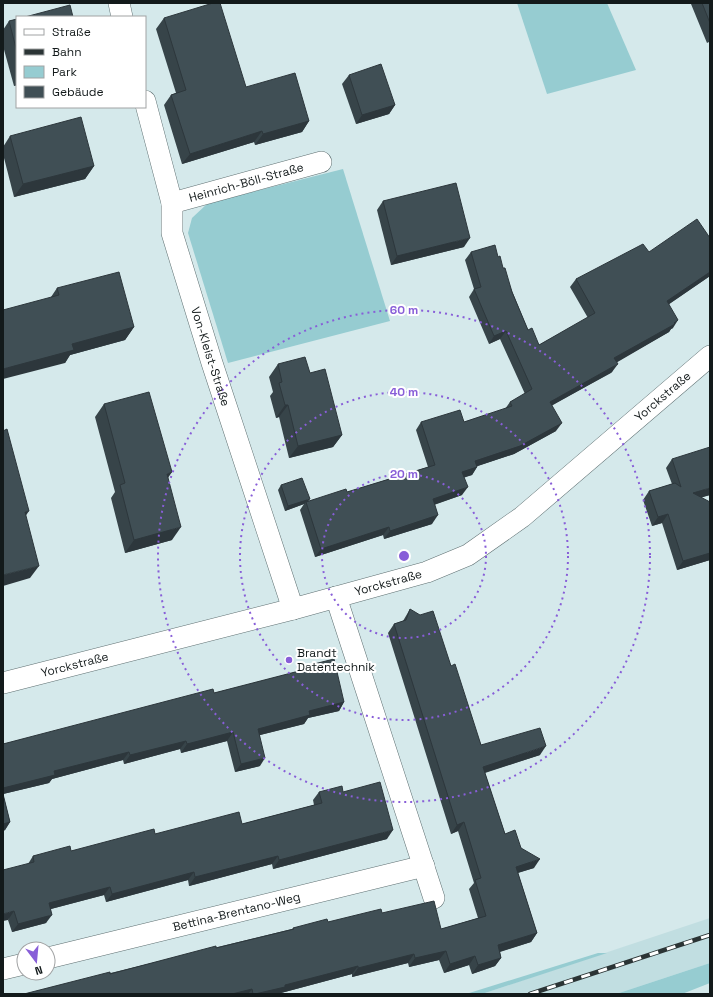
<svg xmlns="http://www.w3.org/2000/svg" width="713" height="997" font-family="'Space Grotesk',sans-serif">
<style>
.built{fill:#c1dee1}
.green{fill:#96ccd1}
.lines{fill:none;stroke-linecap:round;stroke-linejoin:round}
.street-casing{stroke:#5f7072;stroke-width:22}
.street{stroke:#fff;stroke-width:21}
.rail-casing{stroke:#2b3435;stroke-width:4.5}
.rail{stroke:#fff;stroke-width:3;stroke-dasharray:9;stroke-linecap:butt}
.wall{fill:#374449}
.shaded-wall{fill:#2d373c}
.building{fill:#404f55;stroke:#2d373c}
.ring{fill:none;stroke:#885ed8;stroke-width:2;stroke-dasharray:2 4}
.poi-dot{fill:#885ed8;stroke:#fff;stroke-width:1.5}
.labels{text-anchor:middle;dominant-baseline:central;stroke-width:4;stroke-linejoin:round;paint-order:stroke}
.street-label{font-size:12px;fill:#131a1b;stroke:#fff}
.poi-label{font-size:12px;fill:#131a1b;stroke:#fff;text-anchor:start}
.centre{fill:#885ed8;stroke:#fff;stroke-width:2}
.ring-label{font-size:12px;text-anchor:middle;font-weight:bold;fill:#885ed8;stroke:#fff;stroke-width:4;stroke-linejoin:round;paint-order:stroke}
</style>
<rect width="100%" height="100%" fill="#d5e9eb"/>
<path class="built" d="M710 918V963L616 994H482Z"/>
<g class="green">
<path d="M517 3H607L636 70 547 94Z"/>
<path d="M343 169 390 321 228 363 188 233 192 218 208 203Z"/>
<path d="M598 953H607L482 994H466Z"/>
<path d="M710 963V983L682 994H616Z"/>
</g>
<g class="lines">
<g class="street-casing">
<g id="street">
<path d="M119 3 122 17"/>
<path id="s1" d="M145 101 172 203V233L212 363 293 609"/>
<path id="s2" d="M172 203 321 162"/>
<path d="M336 597 434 898"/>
<path id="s3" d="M3 683 293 609 427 572 468 555 522 517 710 356"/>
<path id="s4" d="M48 958 424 866"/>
<path d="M3 969 24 964"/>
</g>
</g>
<use href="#street" class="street"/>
<g class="rail-casing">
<path id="rail" d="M530 994 710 935"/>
</g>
<use href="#rail" class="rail"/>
</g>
<g class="wall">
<path d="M692 3H710V43L709 42 707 43 691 4Z"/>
<path d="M164 18 246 87 309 121 302 132 255 145 254 142 182 164 164 105 171 95 176 93 156 29Z"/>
<path d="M17 19V85L14 86 3 46V30L9 21Z"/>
<path d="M349 75 395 105 389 114 356 124 342 84Z"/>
<path d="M10 136 94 166 85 179 14 197 3 154V147Z"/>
<path d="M383 201 464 247 391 265 377 210Z"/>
<path d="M710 238V276L669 304 673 328 671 329 669 332 616 362 612 372 611 373 552 405 556 431 514 454 477 466V467L472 475 464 477 462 495 434 505 432 524 384 539 383 535 315 557 300 510 304 504 285 511 278 490 281 485 308 501 347 492 428 467 416 430 421 422H464L505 409 510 402 525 394 500 339 489 344 469 297 474 289 465 260 471 252 498 257 528 330 539 345 588 318 570 287 576 279 649 252Z"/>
<path d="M57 288 134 327 125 340 70 355 65 363 51 297Z"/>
<path d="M278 364 310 373 342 435 333 447 289 458 279 417 276 418 270 396 273 392 269 377Z"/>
<path d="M104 404 168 478 172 540 125 553 111 498 115 492 95 417Z"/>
<path d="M672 459 710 495 701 497 710 560 677 570 662 523 652 526 643 500 649 491 672 484 666 468Z"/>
<path d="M410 609 451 666 481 745 540 755 485 773 505 834 521 848 534 868 518 873 537 933 531 942 500 952 501 958 495 966 472 974 469 965 444 973 439 960 409 967 408 963 352 977V974L281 993 280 994H24L292 929 293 928 328 922 382 913 441 929 478 918 469 889 474 883 458 831 451 834 388 633 394 624 403 621Z"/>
<path d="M298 668 344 702 339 711 308 718 304 724 260 735V766L235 772 227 741 181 753 180 749 124 764 123 760 52 779 49 783 3 794 10 822 5 830 3 831V744L214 693 296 672Z"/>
<path d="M319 792H343L387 839 273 869 272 864 189 886 188 880 106 902 104 895 51 909 46 923 12 932 8 920 28 864 33 856 71 851 155 834 242 824 314 805 313 800Z"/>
</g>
<g class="shaded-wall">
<path d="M17 82V85L14 86Z"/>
<path d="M395 105 389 114 356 124 362 115Z"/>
<path d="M309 121 302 132 255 145 263 134Z"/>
<path d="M262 131 254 142 182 164 190 154Z"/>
<path d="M94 166 85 179 14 197 23 184Z"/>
<path d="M470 238 464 247 391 265 397 256Z"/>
<path d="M710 272V276L662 309 667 301Z"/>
<path d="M678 320 673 328 671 329 669 332 609 367 614 358Z"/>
<path d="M134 327 125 340 70 355 65 363 3 379V369L72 344Z"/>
<path d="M506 331 500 339 489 344 494 336Z"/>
<path d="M618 364 612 372 544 410 550 402Z"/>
<path d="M285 405H288L279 417 276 418Z"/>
<path d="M562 423 556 431 514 454 469 469 475 461Z"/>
<path d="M342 435 333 447 289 458 298 446Z"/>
<path d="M477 467 472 475 457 480 462 472Z"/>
<path d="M172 472 163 485 167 474Z"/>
<path d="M468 487 462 495 427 507 433 499Z"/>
<path d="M710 488V495L687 502 693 493Z"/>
<path d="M310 499 307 503 306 502 304 504 285 511 288 506Z"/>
<path d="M29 511 20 524 25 512Z"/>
<path d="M668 514 662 523 652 526 658 517Z"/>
<path d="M438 515 432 524 384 539 390 531Z"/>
<path d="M181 527 172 540 125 553 134 540Z"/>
<path d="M389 527 383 535 315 557 321 549Z"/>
<path d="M710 553V560L677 570 683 561Z"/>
<path d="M39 566 30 578 3 586V575Z"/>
<path d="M344 702 339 711 308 718 304 724 252 737 258 729 309 711Z"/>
<path d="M233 732 227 741 181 753 187 744Z"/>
<path d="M186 741 180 749 124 764 130 755Z"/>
<path d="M546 746 540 755 477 775 483 767Z"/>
<path d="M129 752 123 760 52 779 49 783 3 794V788L54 771Z"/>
<path d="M265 758 260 766 235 772 241 764Z"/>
<path d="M10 822 5 830 3 831V824Z"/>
<path d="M464 822 458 831 451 834 457 825Z"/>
<path d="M393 830 387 839 273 869 279 860Z"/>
<path d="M278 856 272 864 189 886 195 877Z"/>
<path d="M540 859 534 868 510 875 516 867Z"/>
<path d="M194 872 188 880 106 902 112 894Z"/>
<path d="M110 887 104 895 43 911 49 903Z"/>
<path d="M14 911 8 920 3 921V914Z"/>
<path d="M52 915 46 923 12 932 18 924Z"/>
<path d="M537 933 531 942 492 954 498 945Z"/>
<path d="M446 951 439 960 409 967 415 958Z"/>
<path d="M414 954 408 963 352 977 358 968Z"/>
<path d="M475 956 469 965 444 973 450 964Z"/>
<path d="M501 958 495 966 472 974 478 965Z"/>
<path d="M358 966 352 974 281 993 280 994H255L285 985Z"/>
<path d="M252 989 248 994H232Z"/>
</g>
<g class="building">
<path d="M213 3H220L246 87 295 73 309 121 263 134 262 131 190 154 171 95 186 90 164 18Z"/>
<path d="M702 3H710V23Z"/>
<path d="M70 5 73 17H25Z"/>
<path d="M17 19V52L9 21Z"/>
<path d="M381 64 395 105 362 115 349 75Z"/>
<path d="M81 117 94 166 23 184 10 136Z"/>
<path d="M456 183 470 238 397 256 383 201Z"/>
<path d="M697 219 710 238V272L667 301 678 320 674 323 675 324 614 358 618 364 616 365 550 402 562 423 520 446 475 461 477 467 462 472 468 487 433 499 438 515 390 531 389 527 321 549 306 502 346 489 347 492 435 465 421 422 460 410 464 422 512 406 510 402 532 389 506 331 494 336 474 289 481 287 471 252 495 245 498 257 500 256 503 268H505L512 292 528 330 532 328 539 345 595 313 576 279 643 244 649 252Z"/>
<path d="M119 272 134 327 72 344 74 350 3 369V310L59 295 57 288Z"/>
<path d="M305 357 310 373 325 369 342 435 298 446 288 405H285L279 383 282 382 278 364Z"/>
<path d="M149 392 172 472 167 474 181 527 134 540 120 485 125 483 104 404Z"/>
<path d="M7 429 29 511 25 512 39 566 3 575V431Z"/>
<path d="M710 447V488L693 493 710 502V553L683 561 668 514 658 517 649 491 675 483 681 487 672 459Z"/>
<path d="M302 478 310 499 288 506 281 485Z"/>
<path d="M410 609 420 615 433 611 451 666 455 664 481 745 540 728 546 746 483 767 505 834 515 830 521 848 540 859 516 867 537 933 498 945 501 958 478 965 475 956 450 964 446 951 415 958 414 954 358 968V966L285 985V987L255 994H253L252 989 232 994H24L110 972V974L216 946V948L294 929 293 928 327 919 328 922 381 909 382 913 434 901 441 929 486 916 475 880 481 878 464 822 457 825 394 624 406 620Z"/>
<path d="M334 659 344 702 309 711 310 715 258 729 265 758 241 764 233 732 187 744 186 741 130 755 129 752 54 771 55 775 3 788V744L213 689 214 693 299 671 298 668Z"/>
<path d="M380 782 393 830 279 860 278 856 195 877 194 872 112 894 110 887 49 903 52 915 18 924 14 911 3 914V870L34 862 33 856 70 846 71 851 154 829 155 834 239 812 242 824 322 803 319 792 342 786 343 792Z"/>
<path d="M3 794 10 822 3 824Z"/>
</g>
<g class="ring">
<circle cx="404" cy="556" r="82"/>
<circle cx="404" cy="556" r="164"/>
<circle cx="404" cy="556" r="246"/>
</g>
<circle class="poi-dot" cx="289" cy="660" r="4"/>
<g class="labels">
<g class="street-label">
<text stroke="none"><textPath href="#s2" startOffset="77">Heinrich-Böll-Straße</textPath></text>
<text stroke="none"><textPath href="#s1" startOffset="265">Von-Kleist-Straße</textPath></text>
<text stroke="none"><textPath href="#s3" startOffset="734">Yorckstraße</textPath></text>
<text stroke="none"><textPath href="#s3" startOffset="398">Yorckstraße</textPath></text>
<text stroke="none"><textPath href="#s3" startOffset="74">Yorckstraße</textPath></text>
<text stroke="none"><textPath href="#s4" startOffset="194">Bettina-Brentano-Weg</textPath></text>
</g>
<g class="poi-label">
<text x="297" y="653">Brandt<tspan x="297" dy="14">Datentechnik</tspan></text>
</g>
</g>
<circle cx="404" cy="556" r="6" class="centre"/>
<g class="ring-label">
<text x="404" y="314">60 m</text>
<text x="404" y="396">40 m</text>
<text x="404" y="478">20 m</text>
</g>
<rect width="713" height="997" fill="none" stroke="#131a1b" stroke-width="8"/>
<rect x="16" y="16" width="130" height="92" fill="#ffffff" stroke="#a1a3a4"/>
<rect x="24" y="29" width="20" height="6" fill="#ffffff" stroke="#a1a3a4"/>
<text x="52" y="36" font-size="12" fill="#131a1b">Straße</text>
<rect x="24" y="49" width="20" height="6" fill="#2b3435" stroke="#a1a3a4"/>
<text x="52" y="56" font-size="12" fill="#131a1b">Bahn</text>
<rect x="24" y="66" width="20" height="12" fill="#96ccd1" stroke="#a1a3a4"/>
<text x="52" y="76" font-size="12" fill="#131a1b">Park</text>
<rect x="24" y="86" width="20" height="12" fill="#404f55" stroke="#a1a3a4"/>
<text x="52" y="96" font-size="12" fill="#131a1b">Gebäude</text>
<g transform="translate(36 961) rotate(164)"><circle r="19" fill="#ffffff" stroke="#a1a3a4"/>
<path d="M0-3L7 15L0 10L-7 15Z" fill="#885ed8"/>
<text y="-6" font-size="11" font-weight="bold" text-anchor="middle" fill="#131a1b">N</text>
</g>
</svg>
